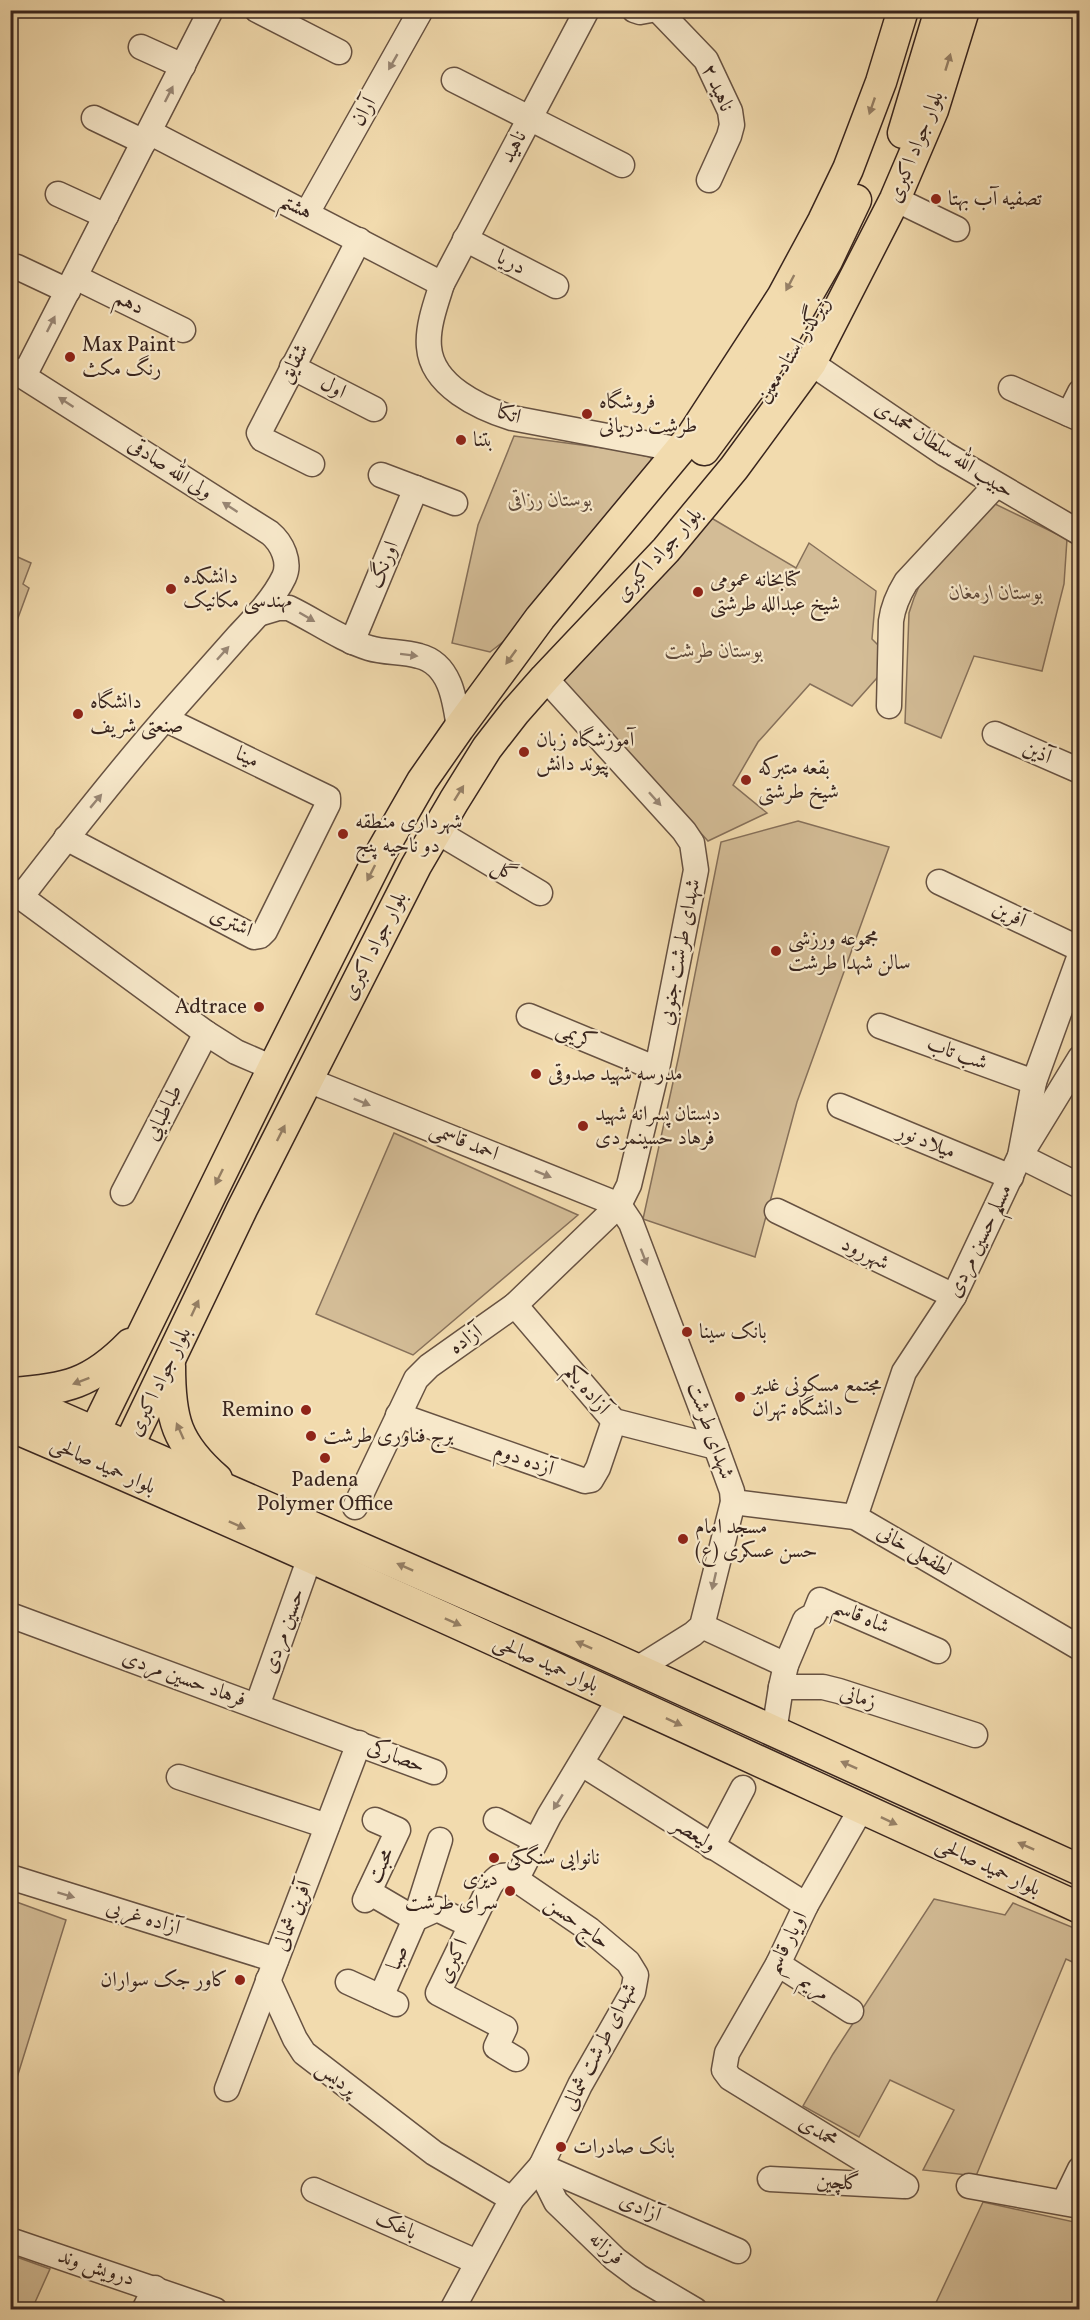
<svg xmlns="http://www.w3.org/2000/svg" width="1090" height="2320" font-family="Vollkorn,Amiri,serif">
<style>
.green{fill:#d3bc96;stroke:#86705a;stroke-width:1.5}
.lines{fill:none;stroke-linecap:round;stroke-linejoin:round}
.minor-casing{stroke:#675242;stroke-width:27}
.major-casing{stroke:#39251e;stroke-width:33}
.minor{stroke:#f7e8ca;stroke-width:24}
.major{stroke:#f2dbae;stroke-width:30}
.oneway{fill:#988674}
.oneway2{fill:#968066}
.poi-dot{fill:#8f2418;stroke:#f7e8ca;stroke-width:2}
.labels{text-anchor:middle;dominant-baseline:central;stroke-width:4.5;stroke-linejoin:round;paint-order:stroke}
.street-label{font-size:21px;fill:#39251e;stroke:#f7e8ca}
.poi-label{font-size:21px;fill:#39251e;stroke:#f7e8ca;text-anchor:start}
.park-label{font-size:21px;font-style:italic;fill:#604b3c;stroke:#f7e8ca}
</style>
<rect width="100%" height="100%" fill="#f2dbae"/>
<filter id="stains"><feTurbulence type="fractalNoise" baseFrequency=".00333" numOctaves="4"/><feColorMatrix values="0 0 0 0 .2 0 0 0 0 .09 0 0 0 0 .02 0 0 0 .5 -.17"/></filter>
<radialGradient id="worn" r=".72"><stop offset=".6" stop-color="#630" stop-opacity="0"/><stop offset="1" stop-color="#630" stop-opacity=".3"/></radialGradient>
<g class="green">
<path d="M514 436 619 450 650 457 655 466 512 635 490 652 452 643 478 525Z"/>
<path d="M991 502 1067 539 1064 584 1042 671 974 656 941 738 905 723 909 613 914 598 921 582Z"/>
<path d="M708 516 796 568 809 543 876 591 872 639 893 660 852 706 810 684 758 742 733 785 767 813 708 841 562 681Z"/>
<path d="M11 554 31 563 23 584 29 588 11 637Z"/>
<path d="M798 821 889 847 797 1102 755 1257 643 1219 679 1055 721 842Z"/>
<path d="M394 1133 578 1215 413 1355 316 1314Z"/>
<path d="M934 1899 1005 1915 1013 1903 1079 1930V1965L1066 1959 976 2176 923 2170 954 2110 890 2080 859 2137 803 2106 833 2054Z"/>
<path d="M11 1900 66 1920 11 2097 10 1900Z"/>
<path d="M983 2202 1079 2223V2309H933Z"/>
<path d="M11 2255 50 2269 32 2309H11Z"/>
</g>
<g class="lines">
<g class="minor-casing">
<g id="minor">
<path d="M257 10 339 52"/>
<path d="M587 10 442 284C436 303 427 327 429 347 432 386 480 408 512 418L681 450"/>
<path d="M634 10 640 12 651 10"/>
<path d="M658 10 706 60 730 111 732 125 729 136 709 180"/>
<path d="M141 47 183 66"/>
<path d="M454 80 622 165"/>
<path d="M94 118 144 142"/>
<path d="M149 132 442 284"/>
<path d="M58 194 106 216"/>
<path d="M895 199 957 229"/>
<path d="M307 213 421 10"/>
<path d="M465 239 556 286"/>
<path d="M17 267 68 291"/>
<path d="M75 277 183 330"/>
<path d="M811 363 945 454 1080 533"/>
<path d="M292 367 374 409"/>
<path d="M10 368 270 533C282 543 291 562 284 577 274 598 255 618 239 635 218 659 197 682 176 706 122 767 71 832 21 897"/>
<path d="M24 376 211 10"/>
<path d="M1011 388 1080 419"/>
<path d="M1069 414 1080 392"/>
<path d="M312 464 262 439 259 433 359 240"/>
<path d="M381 475 455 503"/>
<path d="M258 614 278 608H289C316 621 340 639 369 648 385 653 403 651 419 656 451 664 455 701 459 728"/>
<path d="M352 642 416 488"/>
<path d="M889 706 891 621C893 606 898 595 906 582L996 485"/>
<path d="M995 734 1080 771"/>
<path d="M436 831 540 893"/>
<path d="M66 838 254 937 260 936 265 931 328 804V798L165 719"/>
<path d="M939 882 1080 949"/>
<path d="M10 889 206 1033 236 1052 273 1068"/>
<path d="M529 1016 657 1069"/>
<path d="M880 1026 1034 1082"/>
<path d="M1080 1058 1020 1156 1080 1186"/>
<path d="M308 1080 619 1205"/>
<path d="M840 1106 1011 1177"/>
<path d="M123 1193 206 1033"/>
<path d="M619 1205 631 1223 716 1447 732 1491 733 1502 702 1626 693 1634 637 1669"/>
<path d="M777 1211 954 1296"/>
<path d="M515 1305 614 1421 716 1447"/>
<path d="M398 1415 585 1481 591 1480 598 1468 614 1421"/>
<path d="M733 1502 855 1517 1080 1648"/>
<path d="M355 1507 416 1379 429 1366 515 1305 619 1205 629 1185 657 1069 696 870 692 843 684 831 545 678"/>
<path d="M855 1517 904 1372 954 1296 1020 1156 1034 1082 1080 955"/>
<path d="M10 1615 434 1772"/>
<path d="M702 1626 786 1665"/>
<path d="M781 1687 786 1665 805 1620 814 1615 820 1600 938 1651"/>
<path d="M257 1706 310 1557"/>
<path d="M774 1732 781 1687H823L839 1691 975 1735"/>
<path d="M582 1764 806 1905"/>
<path d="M179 1777 327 1826"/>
<path d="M861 1809 806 1905 778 1964 727 2053 724 2070 730 2078 906 2186"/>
<path d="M496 1820 536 1841"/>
<path d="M712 1847 743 1788"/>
<path d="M10 1877 276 1960"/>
<path d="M516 1880 549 1816 620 1698"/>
<path d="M369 1892 415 1919"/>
<path d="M365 1900 398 1830 375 1820"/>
<path d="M415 1919 437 1909 470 1925"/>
<path d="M778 1964 851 2011"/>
<path d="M268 1980 295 2039 304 2053 434 2153 512 2199"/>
<path d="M348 1982 396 2004"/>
<path d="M381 1997 415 1919 440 1840"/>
<path d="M227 2089 359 1743"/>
<path d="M541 2166 547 2184 556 2202 615 2259 639 2277 695 2310"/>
<path d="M541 2166 738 2251"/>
<path d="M770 2179 903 2186"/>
<path d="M969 2186 1080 2206"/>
<path d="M314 2190 477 2262"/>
<path d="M1064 2202 1080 2169"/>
<path d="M10 2240 215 2310"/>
<path d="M144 2310 155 2288"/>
<path d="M452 2310 512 2199 541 2166 580 2085 633 1992 636 1975 628 1962 590 1930 511 1876C500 1874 496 1877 490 1886L438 1993 505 2028 496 2047 516 2059"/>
</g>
</g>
<g class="major-casing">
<g id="major">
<path d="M903 10 881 82 848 169 823 221 782 297 693 434 540 618 459 728 422 781 383 849 273 1068 95 1431 104 1466 129 1445 242 1209 416 866 454 801 487 748 515 712 545 678 666 550 734 468 811 363 895 199 933 110 964 10"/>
<path d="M903 133 940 10"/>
<path d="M704 450 769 362 827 261 856 200"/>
<path d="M170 1366C170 1419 176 1443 217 1479"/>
<path d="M12 1393C66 1389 91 1384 130 1344"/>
<path d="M10 1395 597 1651 1080 1870"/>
<path d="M10 1426C370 1580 724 1746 1080 1908"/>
</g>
</g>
<use href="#minor" class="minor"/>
<use href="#major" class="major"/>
</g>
<defs><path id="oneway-solid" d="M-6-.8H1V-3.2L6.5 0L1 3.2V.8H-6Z" transform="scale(1.5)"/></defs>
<g class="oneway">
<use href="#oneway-solid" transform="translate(393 62) rotate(120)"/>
<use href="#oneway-solid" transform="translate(169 94) rotate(-63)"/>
<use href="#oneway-solid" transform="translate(51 324) rotate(-63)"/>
<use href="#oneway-solid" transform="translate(66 402) rotate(-147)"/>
<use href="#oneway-solid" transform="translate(230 507) rotate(-147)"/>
<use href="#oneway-solid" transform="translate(307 617) rotate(30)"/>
<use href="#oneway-solid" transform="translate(223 653) rotate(-48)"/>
<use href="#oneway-solid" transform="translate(409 655) rotate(7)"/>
<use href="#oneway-solid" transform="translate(655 799) rotate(48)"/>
<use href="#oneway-solid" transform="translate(96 801) rotate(-50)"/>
<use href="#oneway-solid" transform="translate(362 1102) rotate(22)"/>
<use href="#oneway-solid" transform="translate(543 1174) rotate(22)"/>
<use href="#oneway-solid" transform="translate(644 1257) rotate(69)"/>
<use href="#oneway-solid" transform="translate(714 1581) rotate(103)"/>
<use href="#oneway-solid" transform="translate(558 1802) rotate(122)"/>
<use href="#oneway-solid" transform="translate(66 1895) rotate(17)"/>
</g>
<g class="oneway2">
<use href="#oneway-solid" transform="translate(948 62) rotate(-73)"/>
<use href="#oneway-solid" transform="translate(872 106) rotate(109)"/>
<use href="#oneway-solid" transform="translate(790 283) rotate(118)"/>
<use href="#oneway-solid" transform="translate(511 657) rotate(126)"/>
<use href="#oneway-solid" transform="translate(459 793) rotate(-58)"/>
<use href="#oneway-solid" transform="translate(371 873) rotate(117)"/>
<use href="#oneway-solid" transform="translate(281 1133) rotate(-63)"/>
<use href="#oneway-solid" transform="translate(219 1177) rotate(116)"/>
<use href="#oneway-solid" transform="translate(195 1308) rotate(-65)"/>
<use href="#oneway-solid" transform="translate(81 1381) rotate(159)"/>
<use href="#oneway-solid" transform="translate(180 1431) rotate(-114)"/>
<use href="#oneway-solid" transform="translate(237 1525) rotate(24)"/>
<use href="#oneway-solid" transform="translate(405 1567) rotate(-156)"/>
<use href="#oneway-solid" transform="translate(453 1622) rotate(24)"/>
<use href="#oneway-solid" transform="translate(584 1645) rotate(-156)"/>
<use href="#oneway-solid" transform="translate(674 1722) rotate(25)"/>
<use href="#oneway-solid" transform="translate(849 1765) rotate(-156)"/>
<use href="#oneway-solid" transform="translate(889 1821) rotate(25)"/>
<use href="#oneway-solid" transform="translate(1026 1846) rotate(-156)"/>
</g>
<g class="poi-dot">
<circle cx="936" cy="199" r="6"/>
<circle cx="70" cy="357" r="6"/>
<circle cx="587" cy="414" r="6"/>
<circle cx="461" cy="440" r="6"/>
<circle cx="171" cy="589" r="6"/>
<circle cx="698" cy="592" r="6"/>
<circle cx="78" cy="714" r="6"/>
<circle cx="524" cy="752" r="6"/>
<circle cx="746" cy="780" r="6"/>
<circle cx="343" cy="834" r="6"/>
<circle cx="776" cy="951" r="6"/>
<circle cx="259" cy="1007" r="6"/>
<circle cx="536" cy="1074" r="6"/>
<circle cx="583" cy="1126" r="6"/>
<circle cx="687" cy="1332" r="6"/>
<circle cx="740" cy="1397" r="6"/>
<circle cx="306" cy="1410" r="6"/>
<circle cx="311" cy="1436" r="6"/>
<circle cx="325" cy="1458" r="6"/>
<circle cx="683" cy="1539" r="6"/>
<circle cx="494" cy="1858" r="6"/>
<circle cx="510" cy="1891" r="6"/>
<circle cx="240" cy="1980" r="6"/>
<circle cx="561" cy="2147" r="6"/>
</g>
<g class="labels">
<g class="street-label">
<text transform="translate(717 88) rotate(66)">ناهید ۲</text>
<text transform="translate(364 112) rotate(-60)">آران</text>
<text transform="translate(514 147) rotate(-62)">ناهید</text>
<text transform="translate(916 147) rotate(-68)">بلوار جواد اکبری</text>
<text transform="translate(296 207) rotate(27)">هشتم</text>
<text transform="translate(511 263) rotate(27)">دریا</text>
<text transform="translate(129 303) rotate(26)">دهم</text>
<text transform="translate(794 350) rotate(-58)">زیرگذر استاد معین</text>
<text transform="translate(294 364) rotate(-62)">شقایق</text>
<text transform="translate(333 388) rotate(27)">اول</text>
<text transform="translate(509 415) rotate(17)">اتکا</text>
<text transform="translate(944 450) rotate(33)">حبیب الله سلطان محمدی</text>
<text transform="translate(170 469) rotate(33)">ولی الله صادقی</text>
<text transform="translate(659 555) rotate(-48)">بلوار جواد اکبری</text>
<text transform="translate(384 565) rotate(-68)">اورنگ</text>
<text transform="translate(1037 753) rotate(23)">آذین</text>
<text transform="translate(247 758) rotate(25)">مینا</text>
<text transform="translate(504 871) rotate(31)">گل</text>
<text transform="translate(1009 915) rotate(26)">آفرین</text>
<text transform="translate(231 923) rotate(24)">اشتری</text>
<text transform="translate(375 946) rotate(-63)">بلوار جواد اکبری</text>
<text transform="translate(680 952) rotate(-79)">شهدای طرشت جنوبی</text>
<text transform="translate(576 1036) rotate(22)">کریمی</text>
<text transform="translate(957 1054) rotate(20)">شب تاب</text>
<text transform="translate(164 1113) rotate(-63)">طباطبایی</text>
<text transform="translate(464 1142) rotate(22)">احمد قاسمی</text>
<text transform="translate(926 1142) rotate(22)">میلاد نور</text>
<text transform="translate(980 1241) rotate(-64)">مسلم حسین مردی</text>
<text transform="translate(865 1254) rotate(26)">شهررود</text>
<text transform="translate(466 1340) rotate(-35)">آزاده</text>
<text transform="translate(160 1382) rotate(-64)">بلوار جواد اکبری</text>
<text transform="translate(587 1390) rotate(50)">آزاده یکم</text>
<text transform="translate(710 1431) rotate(70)">شهدای طرشت</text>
<text transform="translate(524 1460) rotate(19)">آزده دوم</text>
<text transform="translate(103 1466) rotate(24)">بلوار حمید صالحی</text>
<text transform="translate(914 1551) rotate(30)">لطفعلی خانی</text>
<text transform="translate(861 1617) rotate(23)">شاه قاسم</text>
<text transform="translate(284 1631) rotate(-70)">حسین مردی</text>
<text transform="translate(546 1664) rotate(24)">بلوار حمید صالحی</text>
<text transform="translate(184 1679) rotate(20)">فرهاد حسین مردی</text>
<text transform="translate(858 1698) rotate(17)">زمانی</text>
<text transform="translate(396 1757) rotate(21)">حصارکی</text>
<text transform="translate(694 1835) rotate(32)">ولیعصر</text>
<text transform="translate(381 1866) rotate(-65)">محبت</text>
<text transform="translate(988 1867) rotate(25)">بلوار حمید صالحی</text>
<text transform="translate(293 1916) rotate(-69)">آفرین شمالی</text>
<text transform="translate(143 1918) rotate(17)">آزاده غربی</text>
<text transform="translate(577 1923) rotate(36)">حاج حسن</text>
<text transform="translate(787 1943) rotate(-63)">اویار قاسم</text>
<text transform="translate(398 1958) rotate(-67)">صبا</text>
<text transform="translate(453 1961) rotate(-65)">اکبری</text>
<text transform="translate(814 1988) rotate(33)">مریم</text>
<text transform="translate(600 2047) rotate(-63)">شهدای طرشت شمالی</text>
<text transform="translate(336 2079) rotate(37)">پردیس</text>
<text transform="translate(818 2132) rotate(32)">محمدی</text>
<text transform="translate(838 2183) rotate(3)">گلچین</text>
<text transform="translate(640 2208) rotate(23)">آزادی</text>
<text transform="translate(396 2226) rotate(24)">باغک</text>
<text transform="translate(606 2249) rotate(42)">فرزانه</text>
<text transform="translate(96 2268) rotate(18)">درویش‌ وند</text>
</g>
<g class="poi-label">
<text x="948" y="199">تصفیه آب بهتا</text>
<text x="82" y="345">Max Paint<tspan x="82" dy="24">رنگ مکث</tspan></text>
<text x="599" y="402">فروشگاه<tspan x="599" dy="24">طرشت دریانی</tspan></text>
<text x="473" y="440">بتنا</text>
<text x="183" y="577">دانشکده<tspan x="183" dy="24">مهندسی مکانیک</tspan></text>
<text x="710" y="580">کتابخانه عمومی<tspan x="710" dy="24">شیخ عبدالله طرشتی</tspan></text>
<text x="90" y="702">دانشگاه<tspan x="90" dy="24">صنعتی شریف</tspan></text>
<text x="536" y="740">آموزشگاه زبان<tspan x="536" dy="24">پیوند دانش</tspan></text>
<text x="758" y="768">بقعه متبرکه<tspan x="758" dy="24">شیخ طرشتی</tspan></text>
<text x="355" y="822">شهرداری منطقه<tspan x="355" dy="24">دو ناحیه پنج</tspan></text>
<text x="788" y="939">مجموعه ورزشی<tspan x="788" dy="24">سالن شهدا طرشت</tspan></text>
<text x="247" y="1007" text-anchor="end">Adtrace</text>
<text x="548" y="1074">مدرسه شهید صدوقی</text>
<text x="595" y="1114">دبستان پسرانه شهيد<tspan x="595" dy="24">فرهاد حسينمردی</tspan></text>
<text x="699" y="1332">بانک سینا</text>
<text x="752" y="1385">مجتمع مسکونی غدیر<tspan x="752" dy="24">دانشگاه تهران</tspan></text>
<text x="294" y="1410" text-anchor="end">Remino</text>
<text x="323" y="1436">برج فناوری طرشت</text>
<text x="325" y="1480" text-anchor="middle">Padena<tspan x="325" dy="24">Polymer Office</tspan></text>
<text x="695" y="1527">مسجد امام<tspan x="695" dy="24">حسن عسکری (ع)</tspan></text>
<text x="506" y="1858">نانوایی سنگکی</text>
<text x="498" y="1879" text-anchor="end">دیزی<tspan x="498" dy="24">سرای طرشت</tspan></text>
<text x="228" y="1980" text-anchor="end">کاور جک سواران</text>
<text x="573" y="2147">بانک صادرات</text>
</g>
<g class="park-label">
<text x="550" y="500">بوستان رزاقی</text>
<text x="996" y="593">بوستان ارمغان</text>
<text x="714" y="651">بوستان طرشت</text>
</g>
</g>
<rect width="1090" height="2320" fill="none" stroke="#f2dbae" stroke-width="36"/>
<rect x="12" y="12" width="1066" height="2296" fill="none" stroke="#39251e" stroke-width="3"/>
<rect x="18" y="18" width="1054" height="2284" fill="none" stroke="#39251e" stroke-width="1.5"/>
<rect width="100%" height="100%" filter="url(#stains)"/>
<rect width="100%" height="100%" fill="url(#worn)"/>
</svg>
